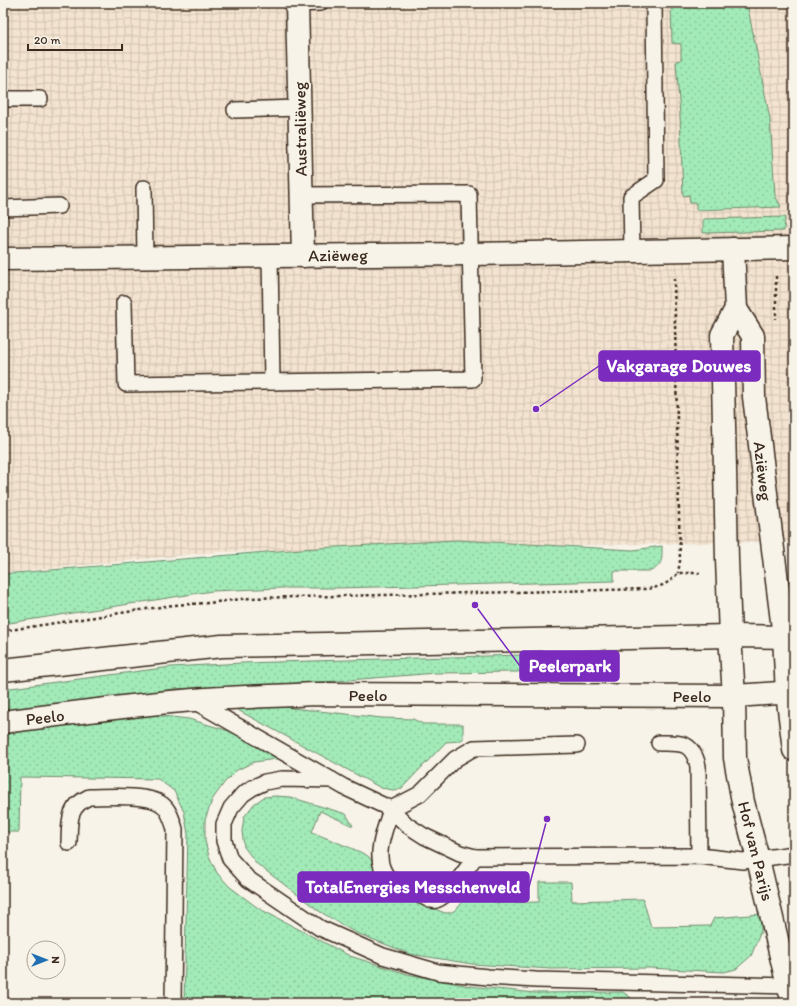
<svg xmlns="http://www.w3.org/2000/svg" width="797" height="1006" font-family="Itim,sans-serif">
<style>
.industrial{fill:url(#industrial-grid)}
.grass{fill:url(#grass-dots);stroke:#6e8a6b}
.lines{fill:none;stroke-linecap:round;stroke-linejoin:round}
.service-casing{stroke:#3b2a1e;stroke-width:18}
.minor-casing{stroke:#3b2a1e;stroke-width:25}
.secondary-casing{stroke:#3b2a1e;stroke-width:25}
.primary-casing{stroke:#3b2a1e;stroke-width:25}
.path{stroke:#3b2a1e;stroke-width:2.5;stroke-dasharray:3 3;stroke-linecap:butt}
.service{stroke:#f7f3e8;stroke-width:15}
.minor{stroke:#f7f3e8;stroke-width:22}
.secondary{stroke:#f7f3e8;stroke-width:22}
.primary{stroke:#f7f3e8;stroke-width:22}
.labels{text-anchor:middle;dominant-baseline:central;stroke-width:3.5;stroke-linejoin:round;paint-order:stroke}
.street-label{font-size:17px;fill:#3b2a1e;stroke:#f7f3e8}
.leader{fill:none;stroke:#7b2cbf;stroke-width:1.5}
.callout-dot{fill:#7b2cbf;stroke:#f7f3e8;stroke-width:1.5}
.callout{fill:#7b2cbf;stroke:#7b2cbf;stroke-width:1.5}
.callout-label{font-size:18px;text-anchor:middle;font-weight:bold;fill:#fff}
</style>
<defs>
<pattern id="industrial-grid" width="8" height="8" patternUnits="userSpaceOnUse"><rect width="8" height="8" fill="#f3e3d0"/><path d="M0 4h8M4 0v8" fill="none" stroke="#d1c3b2"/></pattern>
<pattern id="grass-dots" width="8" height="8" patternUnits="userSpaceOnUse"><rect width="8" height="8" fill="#a2eab8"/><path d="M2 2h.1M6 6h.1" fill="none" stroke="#8cc99e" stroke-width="1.8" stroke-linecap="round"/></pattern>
</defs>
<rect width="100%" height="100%" fill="#f7f3e8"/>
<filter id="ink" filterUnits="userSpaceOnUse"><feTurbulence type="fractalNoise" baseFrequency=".025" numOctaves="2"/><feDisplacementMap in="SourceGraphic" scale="8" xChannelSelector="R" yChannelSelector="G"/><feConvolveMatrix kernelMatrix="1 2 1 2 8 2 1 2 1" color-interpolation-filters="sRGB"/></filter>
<g filter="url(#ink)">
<path class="industrial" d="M3 3H794V543L761 542 217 552 3 573Z"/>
<g class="grass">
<path d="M671 3H747L770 119 775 195 781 207 696 210V203H690L689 195 683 196 680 115 676 61 681 60V44L672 43Z"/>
<path d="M785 217 784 231 703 233V219Z"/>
<path d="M456 540 633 550 662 546C662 559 663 565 651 571H614V581L336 588H281L212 591 3 624V574L302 549Z"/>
<path d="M592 653V671L436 673 324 682 174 689 3 713V689L171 667 242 663Z"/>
<path d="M283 707 382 718 413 719 423 724H463V739L459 741 446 742 401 789 393 790 381 788 234 708Z"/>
<path d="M153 715 189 719 229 731 278 755 277 759 254 762 237 770 224 783 212 800 205 820V841L209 856 217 873 230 887 258 908 350 956 407 974 469 986 535 993 623 992 638 1003H184L188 834 184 812 174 791 158 779 20 777 19 832H3V733Z"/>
<path d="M276 796 290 797 346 814 353 826 320 811 312 832C320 836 366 853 369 857 379 870 379 883 394 893L445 913C461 914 467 892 474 879L478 878 480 880 479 892 497 903 539 902V882H571L572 901 643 899 651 927 710 926 714 918 761 914V931L751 956 736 969 724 972 649 968 551 969 472 964 410 954 354 932 319 911 257 864 244 847 242 831 244 817 254 804 264 797Z"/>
</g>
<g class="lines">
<g class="service-casing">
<g id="service">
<path d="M297 4 320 3"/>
<path d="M3 99H40"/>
<path d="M235 110 299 108"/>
<path d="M144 188 145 258"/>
<path d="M3 208 59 206"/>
<path d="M632 251 631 197 656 180 654 3"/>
<path d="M270 256 272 382"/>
<path d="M124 303 126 384 473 379 469 194 301 195"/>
<path d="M192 700 344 787 391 809 407 825 424 836 460 853 475 857 699 856 743 861 794 854"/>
<path d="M659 743C681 743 692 741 698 766L699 856"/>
<path d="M332 780 282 779 265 782 252 788 243 794 231 808 224 824V841L230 859 248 879 320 928 383 956 438 972 488 977 536 980 794 986"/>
<path d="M69 843C70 822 67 807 89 797 107 797 145 794 160 803 169 808 172 820 175 829L173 1003"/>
<path d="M475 857C468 867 447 898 436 900 434 901 432 900 430 900L388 878C371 858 385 831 391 809L420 794 455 759 474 748 577 745"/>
</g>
</g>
<g class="minor-casing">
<g id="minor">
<path d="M297 3 303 256"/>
<path d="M733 249 736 309 753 336 754 397 784 637"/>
<path d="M3 259 471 254 794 248"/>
<path d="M730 636 727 559 722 335 736 309"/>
<path d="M787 693 794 750"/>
<path d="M734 696 735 758 743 802 758 859 788 986 794 1003"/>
</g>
</g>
<g class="secondary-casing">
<g id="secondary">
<path d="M730 636 734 696"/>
<path d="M784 637 787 693"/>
</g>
</g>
<g class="primary-casing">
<g id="primary">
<path d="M3 670 222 646 730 636 794 637"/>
<path d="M3 722C66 714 129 705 193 700 234 697 275 696 317 694L734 696 794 692"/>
</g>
</g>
<g class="path">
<path d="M776 276V319"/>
<path d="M674 278 680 561 678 573"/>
<path d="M3 631 173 605 208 603 250 598 648 589C663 586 668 584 678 573H700"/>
</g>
<use href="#service" class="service"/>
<use href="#minor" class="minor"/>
<use href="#secondary" class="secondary"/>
<use href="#primary" class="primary"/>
</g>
</g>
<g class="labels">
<g class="street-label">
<text transform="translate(300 129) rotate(-91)">Australiëweg</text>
<text transform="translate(338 255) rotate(-1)">Aziëweg</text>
<text transform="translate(763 471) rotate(83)">Aziëweg</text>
<text x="368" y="695">Peelo</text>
<text x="692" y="696">Peelo</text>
<text transform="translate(45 717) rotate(-7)">Peelo</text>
<text transform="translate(756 851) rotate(76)">Hof van Parijs</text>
</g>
</g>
<path class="leader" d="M536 409L599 366M475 605L520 666M547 819L529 887"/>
<g class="callout-dot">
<circle cx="536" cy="409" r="4"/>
<circle cx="475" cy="605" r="4"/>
<circle cx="547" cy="819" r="4"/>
</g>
<g class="callout">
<rect x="599" y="351" width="161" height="30" rx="4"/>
<rect x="520" y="651" width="99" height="30" rx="4"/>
<rect x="298" y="872" width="231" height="30" rx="4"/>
</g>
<g class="callout-label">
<text x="679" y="372">Vakgarage Douwes</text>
<text x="570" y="672">Peelerpark</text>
<text x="413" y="893">TotalEnergies Messchenveld</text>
</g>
<rect width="797" height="1006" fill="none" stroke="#f7f3e8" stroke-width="16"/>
<rect x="8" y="8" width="781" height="990" fill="none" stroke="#3b2a1e" stroke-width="1.5" filter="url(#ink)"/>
<g transform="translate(46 960) rotate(90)"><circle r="19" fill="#f7f3e8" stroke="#aca397"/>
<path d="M0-3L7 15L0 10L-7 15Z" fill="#1f6fb2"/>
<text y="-6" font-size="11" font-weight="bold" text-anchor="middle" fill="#3b2a1e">N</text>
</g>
<path d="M28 44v6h94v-6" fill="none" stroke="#3b2a1e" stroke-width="2"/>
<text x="34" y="44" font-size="12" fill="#3b2a1e" stroke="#f7f3e8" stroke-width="3" paint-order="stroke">20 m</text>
</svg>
